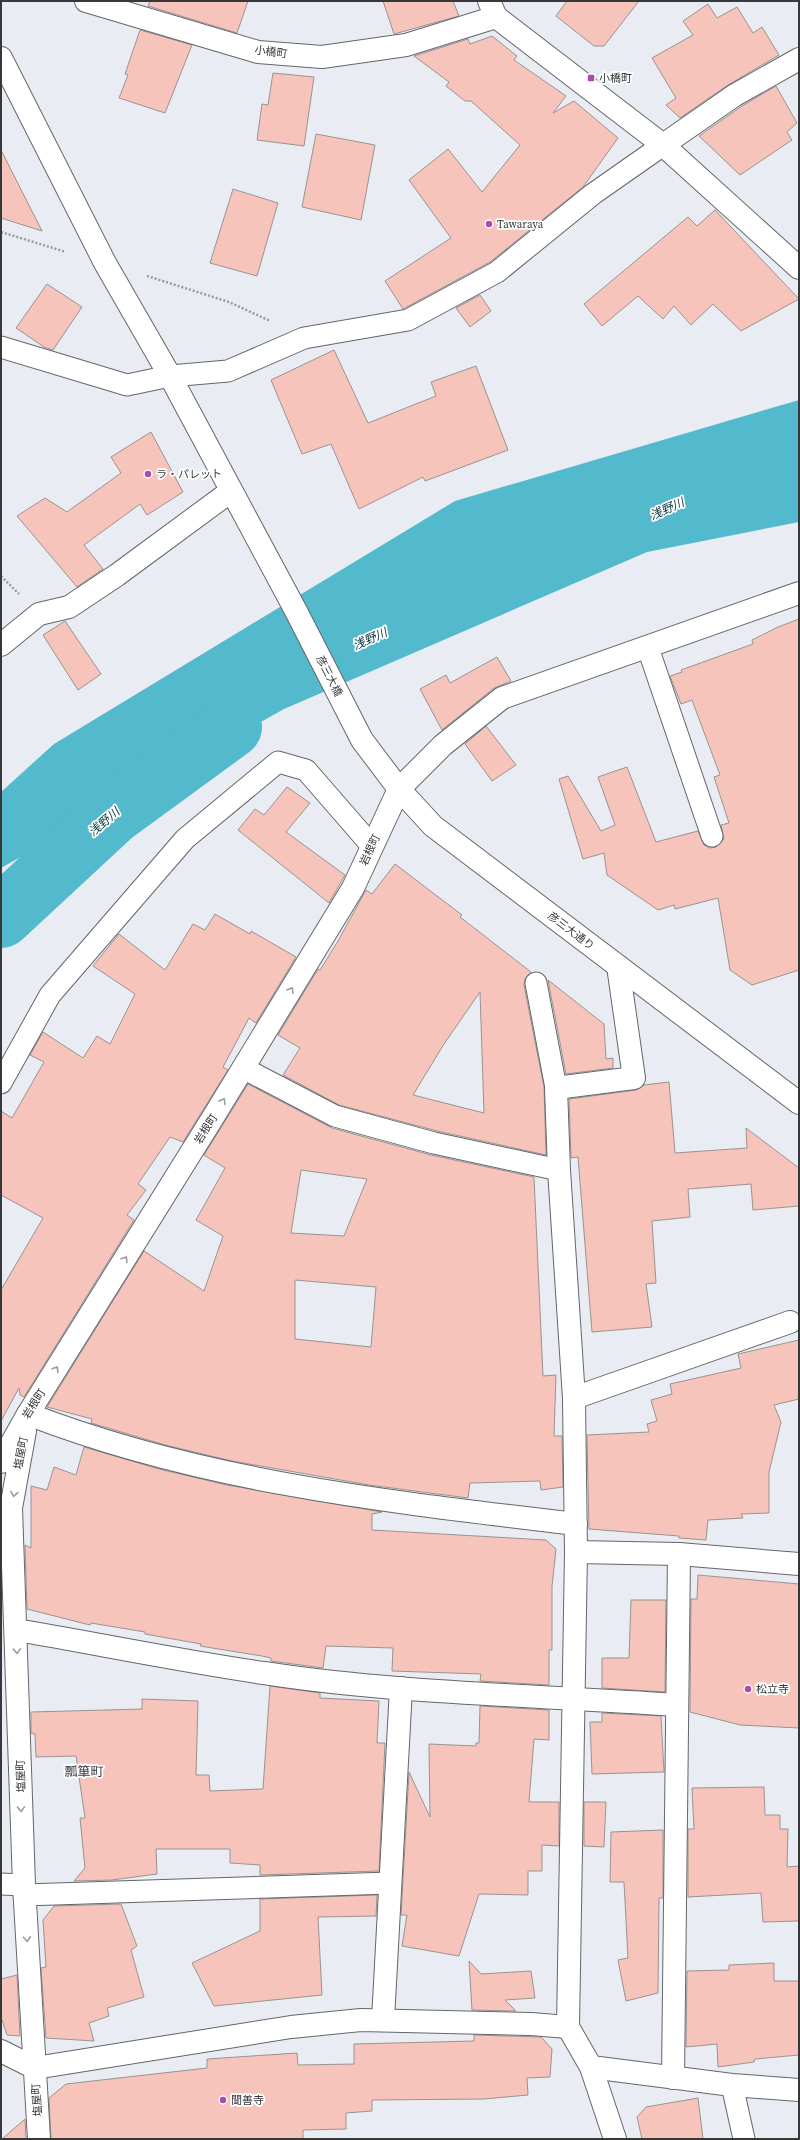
<svg xmlns="http://www.w3.org/2000/svg" width="800" height="2140" font-family="'Source Serif 4','Noto Sans JP',serif">
<style>
.water{fill:#53b9cd}
.lines{fill:none;stroke-linecap:round;stroke-linejoin:round}
.river{stroke:#53b9cd;stroke-width:62}
.building{fill:#f6c4ba;stroke:#9a9392;fill-rule:evenodd}
.service-casing{stroke:#63666b;stroke-width:23}
.minor-casing{stroke:#63666b;stroke-width:24}
.tertiary-casing{stroke:#63666b;stroke-width:24}
.path{stroke:#989a9e;stroke-width:2.5;stroke-dasharray:2 2;stroke-linecap:butt}
.service{stroke:#fff;stroke-width:21}
.minor{stroke:#fff;stroke-width:22}
.tertiary{stroke:#fff;stroke-width:22}
.oneway{stroke:#9b9c9c}
.poi-dot{fill:#b148ab;stroke:#fff;stroke-width:1.5}
.labels{text-anchor:middle;dominant-baseline:central;stroke-width:3.5;stroke-linejoin:round;paint-order:stroke}
.street-label{font-size:11px;fill:#37383a;stroke:#fff}
.poi-label{font-size:11px;fill:#37383a;stroke:#fff;text-anchor:start}
.water-label{font-size:12px;font-style:italic;fill:#073941;stroke:#fff}
.quarter-label{font-size:13px;fill:#383a3f;stroke:#fff}
</style>
<rect width="100%" height="100%" fill="#e9ecf2"/>
<path class="water" d="M799 400V522L647 552 284 709 1 868V792L54 744 455 501Z"/>
<g class="lines">
<path class="river" d="M1 917 112 814 231 727"/>
</g>
<g class="building">
<path d="M150 1H248L237 33 148 6Z"/>
<path d="M383 1H453L459 16 394 34Z"/>
<path d="M567 1H639L604 46H594L556 16Z"/>
<path d="M708 4 717 18 737 7 753 33 762 27 779 55 728 85 680 118 666 105 676 98 652 58 693 35 683 21Z"/>
<path d="M140 30 192 45 165 113 119 98 128 75 125 74Z"/>
<path d="M492 36 517 56 514 60 566 96 553 113 574 101 618 138 583 187 490 262 403 309 385 281 451 238 409 180 448 149 482 192 520 145 471 101H465L446 86 449 82 414 56 468 39 470 44Z"/>
<path d="M273 73 314 77 304 146 257 140 262 104 268 105Z"/>
<path d="M776 86 797 123 787 132 792 140 740 175 699 136 742 106Z"/>
<path d="M316 134 375 145 361 220 302 207Z"/>
<path d="M1 150 42 231 1 218Z"/>
<path d="M233 189 278 203 257 276 210 263Z"/>
<path d="M715 210 799 299 741 331 713 304 691 325 674 306 663 319 638 296 602 326 584 304 688 217 697 226Z"/>
<path d="M47 284 82 307 53 350 44 347 16 328Z"/>
<path d="M480 295 491 311 470 327 456 308Z"/>
<path d="M334 350 368 423 436 396 431 382 476 366 508 450 425 481 423 477 359 509 331 444 302 454 271 380Z"/>
<path d="M151 432 183 492 147 515 140 504 84 545 103 569 77 587 17 516 45 498 67 512 121 473 111 457Z"/>
<path d="M799 619V970L752 985 730 970 718 898 675 909 674 905 658 910 607 875 604 853 583 859 559 779 568 776 601 831 615 825 598 777 627 767 656 842 698 831 704 845 710 848 716 847 724 839 721 825 729 823 714 777 720 775 692 700 681 704 670 676 682 672 681 670 753 644 752 640 778 627Z"/>
<path d="M65 621 101 674 78 690 43 635Z"/>
<path d="M497 657 511 681 494 688 442 730 420 689 446 675 450 683Z"/>
<path d="M486 726 516 765 492 781 465 744Z"/>
<path d="M287 787 310 803 286 832 345 875 329 903 238 830 255 809 264 815Z"/>
<path d="M395 864 462 915 460 917 531 972 525 979 524 985 544 1087 546 1155 437 1131 339 1105 283 1075 300 1048 278 1035 318 969 320 970 338 941 366 890 372 894ZM480 992 484 1113 413 1095 444 1044Z"/>
<path d="M215 914 250 934 251 931 296 957 256 1023 249 1018 223 1067 228 1070 183 1142 170 1137 138 1184 146 1190 127 1215 134 1220 24 1397 20 1395 19 1388 1 1421V1290L43 1218 1 1195V1111L12 1118 44 1062 30 1055 43 1032 83 1058 97 1036 110 1044 135 994 93 966 119 934 165 970 193 924 205 930Z"/>
<path d="M548 980 604 1024 606 1059 613 1058V1068L566 1074Z"/>
<path d="M669 1082 675 1153 747 1148 746 1128 799 1168V1206L753 1210 751 1184 688 1189 690 1217 652 1221 656 1283 646 1284 652 1327 592 1332 578 1157 571 1158 569 1099 636 1090 644 1085Z"/>
<path d="M248 1084 332 1128 431 1155 534 1177 543 1376 556 1375 554 1436H562L563 1487 541 1490 540 1481 470 1483 468 1498 369 1485 232 1461 165 1445 91 1423 92 1419 47 1407 144 1251 204 1291 223 1236 196 1220 225 1168 204 1155ZM301 1170 367 1179 344 1236 291 1233ZM295 1280 376 1287 371 1347 295 1339Z"/>
<path d="M799 1340V1399L774 1405 781 1422 769 1472V1513L741 1514 743 1518 708 1520 706 1540 679 1538V1536L589 1529 587 1435 649 1432 647 1424 657 1421 651 1400 672 1394 670 1384 741 1368 738 1354Z"/>
<path d="M84 1447 159 1469 227 1485 382 1512 372 1514V1530L546 1540 556 1549 552 1586V1650H549V1685L480 1681 481 1674 392 1671 393 1648 326 1646 323 1668 271 1661V1658L262 1656 200 1646 201 1644 145 1634V1632L91 1623 90 1625 27 1609 25 1545 31 1548V1486L47 1490 54 1467 76 1475Z"/>
<path d="M698 1575 799 1584V1728L740 1725 690 1712 691 1599H697Z"/>
<path d="M631 1600H666L665 1692 602 1688V1658H629Z"/>
<path d="M270 1686 320 1693V1698L379 1701 377 1743H385L379 1871 260 1875V1865L230 1863V1849H156L157 1874 112 1880 74 1881 85 1868 80 1818H85L76 1756 36 1757 35 1734 31 1733V1712L142 1709V1699L198 1701 196 1775H209L210 1791 263 1789Z"/>
<path d="M480 1706 549 1710V1740L534 1739 529 1802H559V1846L542 1845V1871H528V1895L479 1894 459 1956 402 1946 407 1915H401L409 1772 430 1817 429 1744 476 1746V1743H479Z"/>
<path d="M602 1713 661 1716 664 1772 592 1774 590 1722H602Z"/>
<path d="M764 1787 765 1815H780V1829H788L787 1867 799 1866V1921L763 1922 761 1893 688 1897V1829H694L692 1788Z"/>
<path d="M584 1802H606L604 1847 584 1846Z"/>
<path d="M663 1830V1898H659L658 1993 626 2001 618 1960 628 1958 624 1882H610L611 1832Z"/>
<path d="M377 1895 376 1916 318 1917 322 1995 214 2006 192 1963 260 1931V1899Z"/>
<path d="M121 1904 137 1946 131 1950 144 1997 107 2008 109 2016 89 2023 94 2041 46 2038 41 1968 46 1967 43 1920 54 1906Z"/>
<path d="M469 1961 481 1974 531 1971 535 1998 505 2000 516 2011 472 2010Z"/>
<path d="M774 1963V1981H799V2055L755 2059 754 2062 718 2067 717 2044 686 2047 687 1971 729 1970V1965Z"/>
<path d="M17 1975 20 2036 7 2035 1 2017V1979Z"/>
<path d="M474 2035 541 2037 552 2049 550 2077 527 2078 528 2095 484 2099 372 2100V2111L346 2113V2129L303 2130V2139H51L49 2098 66 2084 207 2068V2059L297 2053 298 2065 354 2064V2044L474 2041Z"/>
<path d="M698 2098 703 2139H642L637 2117 646 2107Z"/>
<path d="M25 2119 26 2139H2Z"/>
</g>
<g class="lines">
<g class="service-casing">
<g id="service">
<path d="M1 347 127 385 170 376 228 371 304 338 408 320 497 272 593 194 663 145"/>
<path d="M648 648 712 836"/>
<path d="M536 983 556 1088"/>
<path d="M243 1068 335 1116 434 1143 559 1170"/>
<path d="M1 1083 50 995 185 839 278 762 306 770 372 846"/>
<path d="M1 1884 24 1885"/>
<path d="M24 1895 390 1883"/>
<path d="M732 2085 744 2139"/>
</g>
</g>
<g class="minor-casing">
<g id="minor">
<path d="M86 1 258 52 322 57 406 45 496 17"/>
<path d="M489 1 496 17 663 145 799 268"/>
<path d="M663 145 735 95 799 59"/>
<path d="M1 645 39 614 69 607 117 575 231 491"/>
<path d="M618 966 634 1078 556 1088 559 1170 574 1398 576 1552 568 2027 591 2067 732 2085 799 2090"/>
<path d="M574 1398 790 1322"/>
<path d="M28 1414C203 1482 391 1502 576 1524"/>
<path d="M25 1431 11 1508 24 1885 39 2139"/>
<path d="M1 1462 28 1414 212 1119 353 888 399 789 443 745 502 698 799 593"/>
<path d="M576 1552 679 1554 799 1564"/>
<path d="M17 1630C99 1644 181 1661 264 1673 400 1694 540 1695 677 1705"/>
<path d="M383 2020 401 1688"/>
<path d="M1 2051 35 2068 291 2027 361 2020 531 2024 568 2027"/>
<path d="M591 2067 615 2139"/>
<path d="M673 2078 679 1554"/>
</g>
</g>
<g class="tertiary-casing">
<path id="tertiary" d="M1 58 105 263 170 376 296 611 362 740 399 789 433 826 799 1103"/>
</g>
<g class="path">
<path d="M1 232 66 252"/>
<path d="M147 276 229 302 270 321"/>
<path d="M1 576 19 594"/>
</g>
<use href="#service" class="service"/>
<use href="#minor" class="minor"/>
<use href="#tertiary" class="tertiary"/>
</g>
<defs><path id="oneway-chevron" d="M-2-3.5L2.5 0L-2 3.5" fill="none" stroke-width="1.6" stroke-linecap="round" stroke-linejoin="round"/></defs>
<g class="oneway">
<use href="#oneway-chevron" transform="translate(291 990) rotate(-59)"/>
<use href="#oneway-chevron" transform="translate(223 1101) rotate(-59)"/>
<use href="#oneway-chevron" transform="translate(125 1259) rotate(-58)"/>
<use href="#oneway-chevron" transform="translate(56 1369) rotate(-58)"/>
<use href="#oneway-chevron" transform="translate(14 1494) rotate(100)"/>
<use href="#oneway-chevron" transform="translate(17 1651) rotate(88)"/>
<use href="#oneway-chevron" transform="translate(21 1809) rotate(88)"/>
<use href="#oneway-chevron" transform="translate(27 1939) rotate(87)"/>
</g>
<g class="poi-dot">
<rect x="587" y="74" width="8" height="8" rx="2"/>
<circle cx="489" cy="224" r="4"/>
<circle cx="148" cy="474" r="4"/>
<circle cx="748" cy="1689" r="4"/>
<circle cx="223" cy="2100" r="4"/>
</g>
<g class="labels">
<g class="street-label">
<text transform="translate(271 52) rotate(7)">小橋町</text>
<text transform="translate(329 676) rotate(63)">彦三大橋</text>
<text transform="translate(370 850) rotate(-65)">岩根町</text>
<text transform="translate(571 931) rotate(37)">彦三大通り</text>
<text transform="translate(206 1129) rotate(-58)">岩根町</text>
<text transform="translate(34 1404) rotate(-58)">岩根町</text>
<text transform="translate(21 1453) rotate(-80)">塩屋町</text>
<text transform="translate(21 1776) rotate(-92)">塩屋町</text>
<text transform="translate(37 2100) rotate(-94)">塩屋町</text>
</g>
<g class="poi-label">
<text x="599" y="78">小橋町</text>
<text x="497" y="224">Tawaraya</text>
<text x="156" y="474">ラ・パレット</text>
<text x="756" y="1689">松立寺</text>
<text x="231" y="2100">聞善寺</text>
</g>
<g class="water-label">
<text transform="translate(667 509) rotate(-24)">浅野川</text>
<text transform="translate(370 639) rotate(-24)">浅野川</text>
<text transform="translate(104 822) rotate(-41)">浅野川</text>
</g>
<g class="quarter-label">
<text x="84" y="1771">瓢箪町</text>
</g>
</g>
<rect width="800" height="2140" fill="none" stroke="#37383a" stroke-width="4"/>
</svg>
